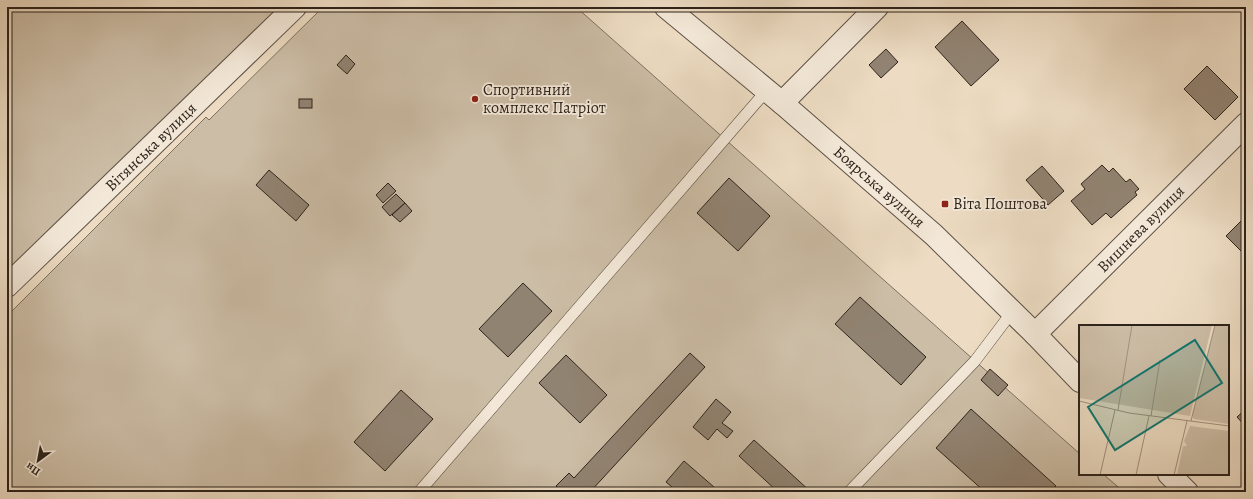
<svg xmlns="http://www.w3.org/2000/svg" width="1253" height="499" font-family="Alegreya,serif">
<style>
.green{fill:#ccbda6;stroke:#7c7060}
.building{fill:#918372;stroke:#2d231b}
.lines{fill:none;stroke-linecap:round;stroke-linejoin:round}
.service-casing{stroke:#5d5145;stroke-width:12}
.minor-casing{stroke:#5d5145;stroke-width:24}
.tertiary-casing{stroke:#5d5145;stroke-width:24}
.service{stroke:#f3e8d8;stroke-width:11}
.minor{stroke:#f3e8d8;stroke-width:22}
.tertiary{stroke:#f3e8d8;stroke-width:22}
.poi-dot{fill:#8f2418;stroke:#f3e8d8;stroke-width:1.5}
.labels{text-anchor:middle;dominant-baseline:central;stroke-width:3.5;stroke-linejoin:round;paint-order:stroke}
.poi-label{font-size:16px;fill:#2d231b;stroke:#f3e8d8;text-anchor:start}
.street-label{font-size:16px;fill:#2d231b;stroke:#f3e8d8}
.inset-road{fill:none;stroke:#a09280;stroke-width:1}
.view{fill:#0f766e;fill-opacity:0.15;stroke:#0f766e;stroke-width:2}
.inset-edge{fill:none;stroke:#2d231b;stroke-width:2}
</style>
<rect width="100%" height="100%" fill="#eddcc3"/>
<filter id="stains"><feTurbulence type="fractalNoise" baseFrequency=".005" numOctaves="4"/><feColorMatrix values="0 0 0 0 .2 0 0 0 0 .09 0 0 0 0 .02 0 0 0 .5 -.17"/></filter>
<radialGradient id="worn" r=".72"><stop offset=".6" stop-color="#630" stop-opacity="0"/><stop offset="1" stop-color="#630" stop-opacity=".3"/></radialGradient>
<g class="green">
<path d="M7 7H303L7 293Z"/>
<path d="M323 7H576L1080 454V474H1103L1124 492H7V316L206 117 209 120Z"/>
</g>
<g class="building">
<path d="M960 7H969L965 11Z"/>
<path d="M962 21 999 60 971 86 935 47Z"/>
<path d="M886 49 898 62 881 78 869 65Z"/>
<path d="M346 55 355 64 347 74 337 65Z"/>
<path d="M1207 66 1238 97 1215 120 1184 89Z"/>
<rect x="299" y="99" width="13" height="9"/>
<path d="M1102 165 1109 172 1113 168 1126 182 1130 179 1139 189 1135 192 1137 195 1111 218 1106 213 1092 225 1071 201 1085 189 1081 184Z"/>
<path d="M1042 166 1064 191 1048 205 1026 180Z"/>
<path d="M269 170 309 205 296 221 256 185Z"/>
<path d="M729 178 770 216 738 251 697 213Z"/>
<path d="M388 183 396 191 383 203 376 195Z"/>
<path d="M396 194 405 203 390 216 382 207Z"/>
<path d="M405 203 412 211 400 222 392 215Z"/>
<path d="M1246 216V256L1226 236Z"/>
<path d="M523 283 552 311 508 357 479 329Z"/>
<path d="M860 297 926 357 901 385 835 324Z"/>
<path d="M690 353 705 367 590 492H563L556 486 569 473 574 478Z"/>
<path d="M566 355 607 395 580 423 539 383Z"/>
<path d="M990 369 1008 385 998 396 981 380Z"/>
<path d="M401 390 433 419 385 471 354 442Z"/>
<path d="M716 399 731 412 722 423 733 431 727 438 717 429 708 440 693 427Z"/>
<path d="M971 409 1056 486 1051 492H985L936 448Z"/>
<path d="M1246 409V427L1237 417Z"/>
<path d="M754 440 811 492H778L739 456Z"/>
<path d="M684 461 714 487 710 492H678L666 482Z"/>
</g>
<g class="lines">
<g class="service-casing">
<g id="service">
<path d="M419 492 767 90"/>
<path d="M849 492 975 361 1012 312"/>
</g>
</g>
<g class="minor-casing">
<g id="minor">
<path d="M782 103 877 7"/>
<path d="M7 286 295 7"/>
<path d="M1035 334 1246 124"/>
</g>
</g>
<g class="tertiary-casing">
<g id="tertiary">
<path d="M666 7 782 103 934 235 1035 334 1080 381"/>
<path d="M1169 474 1187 492"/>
</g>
</g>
<use href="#service" class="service"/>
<use href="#minor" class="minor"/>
<use href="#tertiary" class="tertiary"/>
</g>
<g class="poi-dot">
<circle cx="475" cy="99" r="4"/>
<rect x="941" y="200" width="8" height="8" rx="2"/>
</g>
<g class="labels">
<g class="poi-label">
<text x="483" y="90">Спортивний<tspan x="483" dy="18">комплекс Патріот</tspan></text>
<text x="953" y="204">Віта Поштова</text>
</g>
<g class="street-label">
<text transform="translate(151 147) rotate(-44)">Вітянська вулиця</text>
<text transform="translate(879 187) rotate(41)">Боярська вулиця</text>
<text transform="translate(1141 229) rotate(-45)">Вишнева вулиця</text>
</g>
</g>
<g transform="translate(1079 325)">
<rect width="150" height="150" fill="#eddcc3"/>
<path d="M0 0H133L111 91 0 73ZM136 0H150V99L115 94 113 90ZM111 101 150 106V150H98L104 121H108L105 116Z" fill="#ccbda6"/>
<path class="inset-road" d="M0 76 50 88 150 101M39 85 53 0M72 91 81 35M112 96 136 0M21 150 36 85M57 150 70 91M95 150 108 96"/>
<path class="view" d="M116 15 143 58 36 125 9 82Z"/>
<rect width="150" height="150" class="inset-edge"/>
</g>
<rect width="1253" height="499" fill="none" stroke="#eddcc3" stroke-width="24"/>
<rect x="8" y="8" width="1237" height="483" fill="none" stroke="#2d231b" stroke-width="2"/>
<rect x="12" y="12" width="1229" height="475" fill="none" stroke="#2d231b"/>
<g transform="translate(38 461) rotate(212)" stroke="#f3e8d8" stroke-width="3" paint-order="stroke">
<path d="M0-3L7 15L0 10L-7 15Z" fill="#2d231b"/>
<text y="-6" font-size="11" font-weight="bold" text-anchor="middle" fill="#2d231b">Пн</text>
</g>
<rect width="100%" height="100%" filter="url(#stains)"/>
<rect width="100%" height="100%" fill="url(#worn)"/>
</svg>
